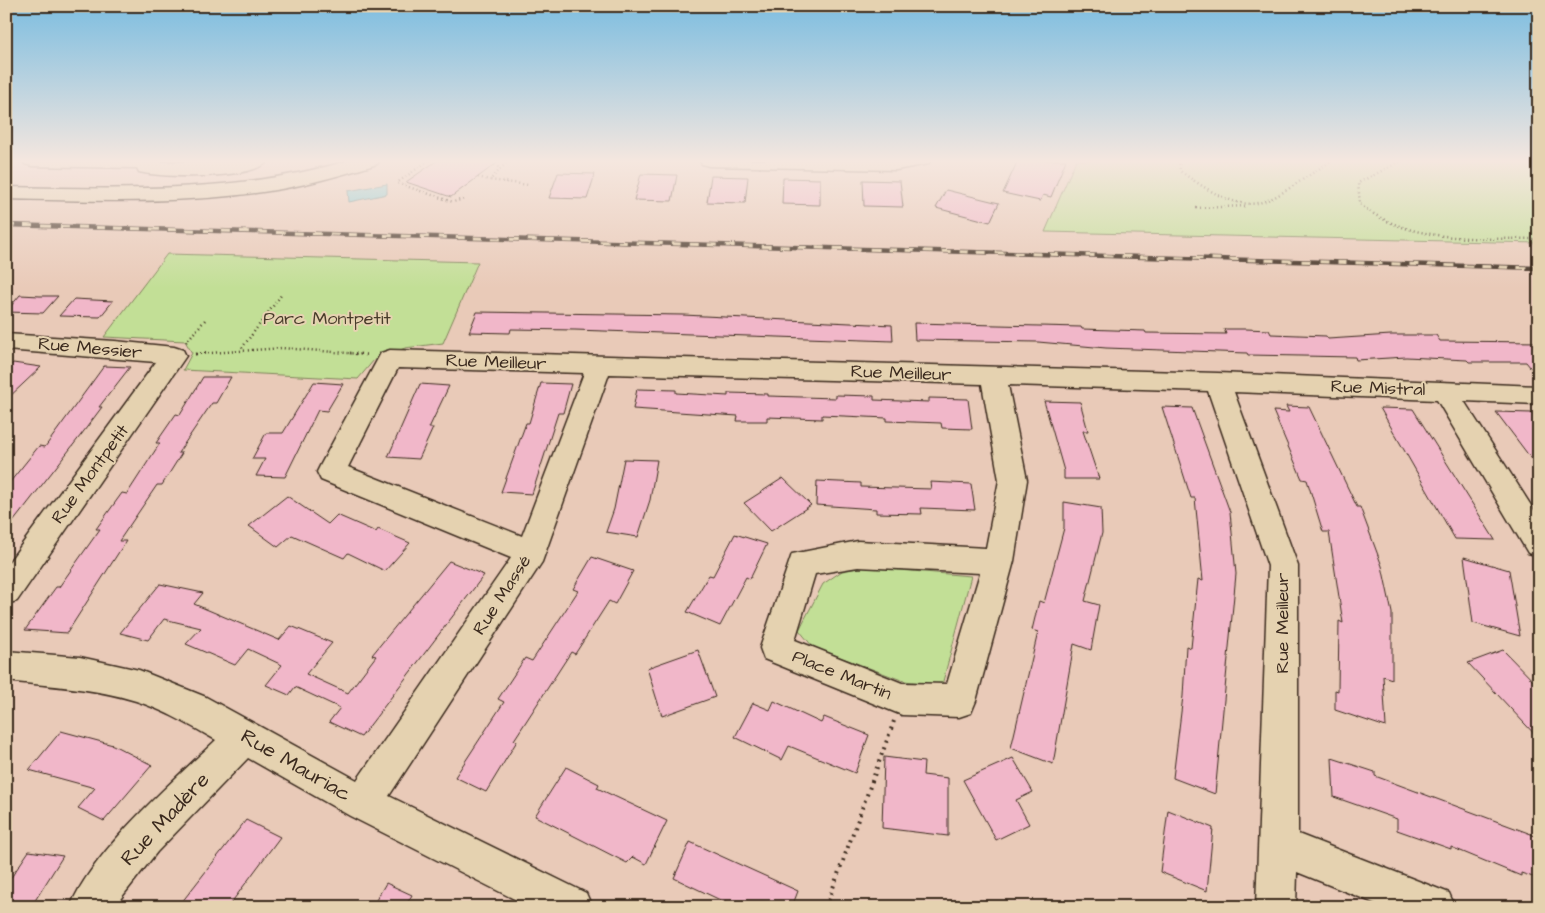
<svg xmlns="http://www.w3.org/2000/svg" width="1545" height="913" font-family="'Architects Daughter',sans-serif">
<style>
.built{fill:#ebc4bd}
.green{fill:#c2df96;stroke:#7e845a}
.water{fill:#7bcbd5;stroke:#618b8c}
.building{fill:#f1b7c9;stroke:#3b2a1e}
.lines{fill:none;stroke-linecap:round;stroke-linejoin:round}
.minor-casing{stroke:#3b2a1e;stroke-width:3}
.path-far2{stroke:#3b2a1e;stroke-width:2.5;stroke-dasharray:1 3;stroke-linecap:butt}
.path-far1{stroke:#3b2a1e;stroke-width:3;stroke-dasharray:1 4;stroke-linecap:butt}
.path{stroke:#3b2a1e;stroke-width:4;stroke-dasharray:2 5;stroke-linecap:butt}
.minor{fill:#e5d2b0;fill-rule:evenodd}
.rail-casing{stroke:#3b2a1e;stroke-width:4.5}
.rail{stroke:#e5d2b0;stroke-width:3;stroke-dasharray:9;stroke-linecap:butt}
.labels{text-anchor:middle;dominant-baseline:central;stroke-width:4;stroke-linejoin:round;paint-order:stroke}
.park-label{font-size:18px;fill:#483c2a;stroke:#e5d2b0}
.street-label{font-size:18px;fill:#3b2a1e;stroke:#e5d2b0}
.near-street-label{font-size:21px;fill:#3b2a1e;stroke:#e5d2b0}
</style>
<rect width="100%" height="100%" fill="#e9cab8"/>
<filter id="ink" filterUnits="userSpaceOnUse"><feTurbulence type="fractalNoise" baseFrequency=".02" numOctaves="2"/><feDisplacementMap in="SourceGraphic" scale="10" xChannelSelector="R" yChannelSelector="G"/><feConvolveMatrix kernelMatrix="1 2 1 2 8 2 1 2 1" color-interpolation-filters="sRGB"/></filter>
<g filter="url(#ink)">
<path class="built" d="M6 160H315L246 174 182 178 6 177Z"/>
<g class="green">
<path d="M1076 160H1539V243L1045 232Z"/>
<path d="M167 254 478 262 443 343 405 348 374 360 358 379 183 370 192 353 185 341 104 337Z"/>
<path d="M864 567 971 576 942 685 904 681 813 647 799 630 823 584 842 571Z"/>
</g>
<path class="water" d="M387 184V194L349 202 348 191Z"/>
<g class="building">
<path d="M438 160H501L451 197 406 182Z"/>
<path d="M1018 160H1066L1051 197 1043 195 1040 201 1003 193Z"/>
<path d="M558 173 595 174 587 199 549 198Z"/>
<path d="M641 174 677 175 672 201 634 200Z"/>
<path d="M711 176 748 177 745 203 707 202Z"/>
<path d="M783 178 820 179V205L782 204Z"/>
<path d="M863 180 900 181 903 207 864 206Z"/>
<path d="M946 190 999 203 990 222 936 208Z"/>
<path d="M20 295 40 296H58L43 313 6 312Z"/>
<path d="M74 299 93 300 113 301 100 317 59 316Z"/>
<path d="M477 312 683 315 892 325 893 341 575 330 511 329 510 333 469 332Z"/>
<path d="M914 323 1081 327 1082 329 1145 331 1146 333 1226 334 1224 329H1246L1269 330 1271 334 1326 336 1328 339 1391 335H1436L1440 341 1539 342V378L1526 362H1469L1467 360 1406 357 1356 360 1355 357 1248 355 1247 353 1106 348 1038 342 915 340Z"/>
<path d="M13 363 41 367 6 400V370Z"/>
<path d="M104 366 130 367 99 407H102L81 435 6 531V487L39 446 45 447Z"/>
<path d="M203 377H231L216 403H212L178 453H182L162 485H157L119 541H126L67 633 25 630 56 587H59L100 529H96L122 493 127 494 160 443H156L176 414 180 415Z"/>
<path d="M314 382 343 384 327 411 318 410 285 477 256 476 265 459H252L266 433H283Z"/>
<path d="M541 383 571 384 563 413H558L532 494 501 492 526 423H529Z"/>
<path d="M420 384 449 386 429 428H433L419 459 388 457Z"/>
<path d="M637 389 676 390V393L728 396V393L768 394V396L836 398V395L874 396V400L929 402V398L968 399 972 429 942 428 941 423 887 421V418L822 415V419L767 417V421H737L738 416 633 409Z"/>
<path d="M1044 401 1080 402 1088 431H1083L1099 479H1064V471Z"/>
<path d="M1286 406 1309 407 1357 507H1360L1382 566 1392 613V679L1383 676 1386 727 1335 710V690L1338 691 1339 621 1343 623 1329 532H1323L1307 480 1302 479 1273 411 1289 412Z"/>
<path d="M1162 407 1192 408 1230 512 1236 574 1215 794 1173 778 1183 696 1186 646 1191 648 1198 579 1203 581 1195 498H1191Z"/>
<path d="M1380 408 1413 409 1495 540 1455 539Z"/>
<path d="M1496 412 1531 413 1539 422V469Z"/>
<path d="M624 459 657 460 650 500 638 537 606 532 614 509Z"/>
<path d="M783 478 811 505 771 531 744 503Z"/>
<path d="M817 481 861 483V487L931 489 930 482 971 484 975 510 921 508 922 514 876 513V509L816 505Z"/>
<path d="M287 496 328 524 337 515 376 532 378 529 410 543 385 571 348 553 344 558 292 535 278 547 249 526Z"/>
<path d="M1064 502 1101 508 1102 533 1085 601 1099 605 1091 650 1074 644 1053 764 1011 748 1038 632 1032 630 1039 601 1044 603 1064 528Z"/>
<path d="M735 534 767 544 750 579 746 577 720 626 687 612 709 575 713 576Z"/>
<path d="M592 557 633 571 615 604 609 601 575 654 571 652 514 740 517 741 486 792 455 777 504 702 498 699 525 658 532 661 578 591 573 589Z"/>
<path d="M1464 557 1509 570 1520 636 1473 623Z"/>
<path d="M449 561 484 575 361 737 329 722 340 708 295 687 289 695 266 685 282 665 248 649 235 665 186 644 201 628 164 619 148 640 120 633 160 584 203 593 194 604 279 640 291 626 332 643 306 674 348 693 376 656 372 655Z"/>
<path d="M698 650 715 697 662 716 647 668Z"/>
<path d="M1503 650 1539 687V739L1468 663Z"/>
<path d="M774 701 821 723 824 717 869 735 855 773 789 746 782 760 735 737 753 703 770 710Z"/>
<path d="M61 731 113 745 152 765 104 821 78 808 95 788 29 770Z"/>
<path d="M884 757 924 762 923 775 948 778V836L882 828Z"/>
<path d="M1013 758 1033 792 1016 800 1029 824 996 840 963 780Z"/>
<path d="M1332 758 1375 772V776L1539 837V879L1521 873V876L1451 847V849L1397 830V819L1334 797Z"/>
<path d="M566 767 599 784 597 788 667 821 646 864 633 857 627 863 535 816Z"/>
<path d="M1168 810 1213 828 1207 891 1160 872Z"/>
<path d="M246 820 280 837 228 907H178Z"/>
<path d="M690 842 798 891 792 907H735L674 878Z"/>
<path d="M29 851 63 856 31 907H6V885Z"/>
<path d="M386 883 412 895 405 907H372Z"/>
</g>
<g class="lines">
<g class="minor-casing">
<g id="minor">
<path d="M22 160H159L160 162 269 160C255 180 162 178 139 172L137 168 32 166 25 164Z"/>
<path d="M350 160H380L377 164C345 174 314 183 281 189 190 205 97 201 6 199V187C122 189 238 194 350 160Z"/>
<path d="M699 160H931L928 164 896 170 709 166 702 164Z"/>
<path d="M6 334 115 341 174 347 183 350 186 356 17 601 6 604V566L156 362 6 350Z"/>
<path d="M390 350 1218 373 1539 386V404L1464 401 1539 518V556L1528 553 1437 400 1234 392 1298 566V834L1449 893 1455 907H1384L1297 872 1296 907H1256L1268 566 1208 391 1008 385 1027 480 1014 561 976 701 971 713 959 717 902 715 764 659 760 648 792 554 858 541 986 548 999 480 982 384 609 374 542 562 389 796 586 893 592 907H530L350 816 248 758 157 852 114 907H70C94 850 171 783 216 740 191 726 164 710 136 701 94 688 50 686 6 681V651L80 657 139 670 206 697 357 780 511 558 321 480 317 472 321 464 381 353ZM398 368 584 373 522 536 348 467ZM858 567 980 573 947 684 902 683 795 640 815 574Z"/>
</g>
</g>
<g class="path-far2">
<path d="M429 160 397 183 453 202 464 199"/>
<path d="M509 160 490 180 529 185"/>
<path d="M1179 160 1180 171C1259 227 1262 203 1333 160"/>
<path d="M1403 160 1358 183 1360 204C1408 244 1480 238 1539 239"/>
<path d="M494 165 500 168"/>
<path d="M478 177 490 180"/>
<path d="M1196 208 1246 206"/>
<path d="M186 342 205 320"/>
<path d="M242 348 282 294"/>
<path d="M196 354 282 348 360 354"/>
</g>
<g class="path-far1">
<path d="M350 353 368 355"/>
<path d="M195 354 208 353"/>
</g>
<path class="path" d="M826 907 894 721"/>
<use href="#minor" class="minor"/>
<g class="rail-casing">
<path id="rail" d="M6 225 1539 268"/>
</g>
<use href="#rail" class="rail"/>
</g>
</g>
<linearGradient id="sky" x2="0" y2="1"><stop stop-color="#7cbde0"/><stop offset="0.56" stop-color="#f5e7df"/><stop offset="1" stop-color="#f5e7df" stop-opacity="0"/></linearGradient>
<rect width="1545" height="288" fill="url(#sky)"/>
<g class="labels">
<g class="park-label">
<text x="327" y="318">Parc Montpetit</text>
</g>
<g class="street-label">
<text transform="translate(90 348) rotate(5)">Rue Messier</text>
<text transform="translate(496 362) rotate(2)">Rue Meilleur</text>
<text transform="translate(901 373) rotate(2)">Rue Meilleur</text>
<text transform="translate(1378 388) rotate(2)">Rue Mistral</text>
<text transform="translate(90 474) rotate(-54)">Rue Montpetit</text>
<text transform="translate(502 595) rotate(-57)">Rue Massé</text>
<text transform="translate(1282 623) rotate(-90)">Rue Meilleur</text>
<text transform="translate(842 675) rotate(22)">Place Martin</text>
</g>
<g class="near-street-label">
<text transform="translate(296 765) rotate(30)">Rue Mauriac</text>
<text transform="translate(165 819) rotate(-47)">Rue Madère</text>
</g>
</g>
<rect width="1545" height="913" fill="none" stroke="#e5d2b0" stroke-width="25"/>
<rect x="12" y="12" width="1520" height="888" fill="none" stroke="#3b2a1e" stroke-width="2" filter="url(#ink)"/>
</svg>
